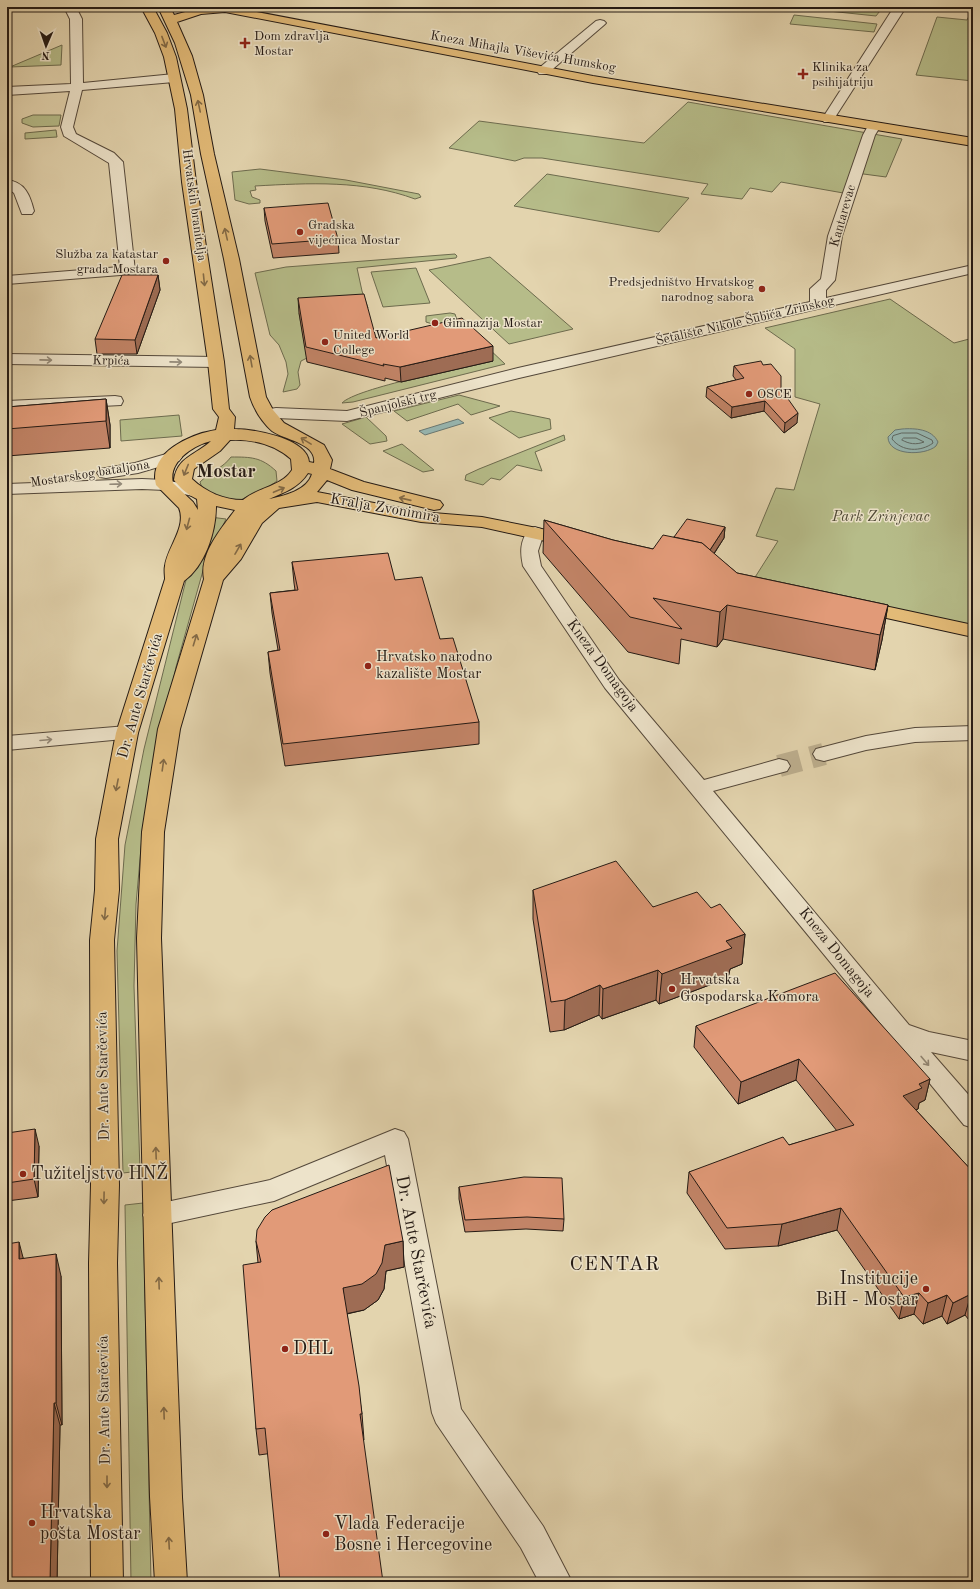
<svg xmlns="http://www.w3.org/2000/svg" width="980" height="1589" font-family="'Old Standard TT',serif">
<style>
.green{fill:#b6bc89;stroke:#6d6b4e}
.water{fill:#97b7b2;stroke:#697873}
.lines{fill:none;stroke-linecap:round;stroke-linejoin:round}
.shore{stroke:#5e6863;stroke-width:1}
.minor-tunnel{stroke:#bdaf8f;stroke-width:22;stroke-dasharray:22 11;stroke-linecap:butt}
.minor-casing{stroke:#54483a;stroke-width:2}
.major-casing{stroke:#241a14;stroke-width:2}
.minor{fill:#ede3ca;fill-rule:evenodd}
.major{fill:#e2ba77;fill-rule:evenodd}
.wall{fill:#c28467;stroke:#241a14}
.shaded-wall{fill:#9e6c54;stroke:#241a14}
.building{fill:#e19a78;stroke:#241a14}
.oneway{stroke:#836a46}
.oneway2{stroke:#938978}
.poi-dot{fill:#8f2418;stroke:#ede3ca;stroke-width:1.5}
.labels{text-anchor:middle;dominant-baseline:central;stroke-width:3;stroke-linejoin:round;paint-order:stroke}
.far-poi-label{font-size:13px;fill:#241a14;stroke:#ede3ca;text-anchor:start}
.far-street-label{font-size:13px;fill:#241a14;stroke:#ede3ca}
.street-label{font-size:15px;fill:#241a14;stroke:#ede3ca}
.park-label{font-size:15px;font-style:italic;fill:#504b37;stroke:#ede3ca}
.poi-label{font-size:15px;fill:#241a14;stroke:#ede3ca;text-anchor:start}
.near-poi-label{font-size:18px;fill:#241a14;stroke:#ede3ca;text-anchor:start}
.near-street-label{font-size:18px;fill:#241a14;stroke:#ede3ca}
.far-town-label{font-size:19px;font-weight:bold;fill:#241a14;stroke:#ede3ca}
.near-quarter-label{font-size:20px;letter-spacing:1px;fill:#241a14;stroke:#ede3ca}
</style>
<rect width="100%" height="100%" fill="#e3d4ae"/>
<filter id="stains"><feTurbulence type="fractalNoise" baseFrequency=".005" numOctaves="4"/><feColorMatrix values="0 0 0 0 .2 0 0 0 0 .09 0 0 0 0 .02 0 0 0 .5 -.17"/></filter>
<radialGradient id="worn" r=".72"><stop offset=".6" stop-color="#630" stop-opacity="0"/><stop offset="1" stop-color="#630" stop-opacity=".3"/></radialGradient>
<g class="green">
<path d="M758 7H883L876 16 800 8 798 11Z"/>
<path d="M973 8V81L916 75 937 17 967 20Z"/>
<path d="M794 15 877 24 874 32 790 24Z"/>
<path d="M62 45 61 65 10 67Z"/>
<path d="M688 102 902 139 886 177 856 173 849 194 781 182 772 192 750 188 742 199 701 194 708 184 542 158H524L515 161 449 148 479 121 644 143Z"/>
<path d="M33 115H61L59 126 33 127 22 123V119Z"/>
<path d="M56 130 57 137 25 139V133Z"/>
<path d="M260 169 346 180 419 194 421 197 415 199C364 180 309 183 255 186L256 190 250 191 252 197 260 200V203L249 204 235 200 232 172Z"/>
<path d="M547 174 689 198 659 232 514 206Z"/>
<path d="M455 254 457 256 456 258 357 268 362 291 368 308 299 313 307 358 301 361 298 372 300 385 297 389 283 392 288 374 286 362 279 345 270 335 255 273 286 267Z"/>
<path d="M490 257 573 329 509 344 429 270Z"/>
<path d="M416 268 430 303 383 307 371 272Z"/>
<path d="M890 299 954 343 973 338V629L752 582 778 541 756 536 776 488 794 490 820 404 795 397V349L765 328Z"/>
<path d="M450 313 455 314 457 320 436 325 426 322V316Z"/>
<path d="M468 329 505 364 353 402 342 403C356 388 466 367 492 360Z"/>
<path d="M459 395 500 406 471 415 458 404 407 421 394 411Z"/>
<path d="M511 411 550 419 551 429 519 438 489 418Z"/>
<path d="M179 415 182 436 121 441 120 420Z"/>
<path d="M366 417 386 436 387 441 370 444 342 424Z"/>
<path d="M564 435 565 440 535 452 542 471 517 465 500 480 491 478 483 485 465 480 466 475 479 469Z"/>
<path d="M402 444 434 470 423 472 383 451Z"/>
<path d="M231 457C251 457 261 457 276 471L277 481 270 486 234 503 203 491 200 482C210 472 223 468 231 457Z"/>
<path d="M210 517 226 519 204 567 176 667 143 826 136 904 134 986 140 1171 123 1173 117 951 125 845 144 749 186 580 194 567Z"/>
<path d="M143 1203 151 1582H131L125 1205Z"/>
</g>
<g class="water">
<path d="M458 419 464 423 425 435 419 431Z"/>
<path d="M902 429C915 428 932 429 938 442L936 446C925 456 888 456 888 437L895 430Z"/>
</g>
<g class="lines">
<g class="shore">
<path d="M902 433H917L932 440 933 443C921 452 902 452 892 439L893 436Z"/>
<path d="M904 438H916L924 442C916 445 909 444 902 440Z"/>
</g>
<path class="minor-tunnel" d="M779 766 824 754"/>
<g class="minor-casing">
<g id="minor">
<path d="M64 7H76L82 19 83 83 174 74 180 78 174 82 82 90 73 127 76 134 114 153 123 162 135 271 133 274 7 284V276L120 267 109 163 64 136 61 127 70 91 7 95V87L71 84 70 19Z"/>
<path d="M894 7H906L832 122H824L822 119Z"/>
<path d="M600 20 604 21 606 23 604 25 547 74H539L537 71 539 68 596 21Z"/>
<path d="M874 123 880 127 875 135 842 236 835 280 826 290V298L973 265V273L519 378 347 421 276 418 270 417 268 413 270 409 276 408 347 411 518 368 810 302V289L821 279 828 236 863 135 869 124Z"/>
<path d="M7 180C25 182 30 195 34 211L32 214H22L14 193 7 188Z"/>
<path d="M7 354 216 357 222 359 224 362 222 365 216 367 7 364Z"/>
<path d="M115 396 121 397 123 401 121 405 7 411V401Z"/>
<path d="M173 452 179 453 182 457 179 461 138 473 106 478 100 477 97 473 100 469 135 463Z"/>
<path d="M142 479 165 480 199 487 202 491 199 495 193 496 165 490 142 489 7 494V484Z"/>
<path d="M535 527 541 529 544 533 538 551 541 566 619 680 704 780 779 759 787 761 790 766 787 771 713 791 909 1025 929 1032 973 1041V1061L931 1052 973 1100V1128L964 1125 605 688 523 566C520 552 520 541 529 529Z"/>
<path d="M127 726 134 728 138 733 134 738 7 750V736Z"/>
<path d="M973 726V740L915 742 866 750 824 761 816 759 813 754 816 749 866 736 915 728Z"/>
<path d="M395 1129 404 1132 408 1139 461 1409 543 1526 572 1582H539L521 1548 436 1423 432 1413 385 1155 274 1201 157 1226 147 1223 143 1215 147 1207 157 1204 270 1180Z"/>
</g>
</g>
<g class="major-casing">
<g id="major">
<path d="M141 7H153L167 33 176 57 187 109 196 182 224 362 229 409 235 417 234 429C253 429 307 438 309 462L314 463C317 443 284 440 272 431 262 422 254 409 250 397L224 259 201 154 191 95 175 43 158 7H170L174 15 200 8 231 7 593 76 973 138V146L593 83 225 12 201 14 177 22 192 56 203 95 214 154 239 259 266 397 273 410 284 423 324 445 332 460 330 469 364 482 440 501 443 505 440 509 434 510 352 490 327 480 317 492 421 512 482 517 572 535 579 537 581 541 579 545 572 547 482 527 421 522 317 502 279 508 262 523 241 559 223 580 180 729 164 832 161 938 182 1497 187 1582H155L150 1497 137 938 142 832 158 729 204 579C199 554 221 529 235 510L216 506C216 532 205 566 184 581L138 733 118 839 119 890 114 940 119 1185 117 1263 123 1582H91L89 1263 91 1185 90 940 95 890 96 839 116 733 165 579C165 575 164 570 165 566 167 548 187 527 179 508L156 485C148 452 191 434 216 430L219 417 213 409 208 362 182 182 175 109 164 57 155 33ZM230 440C252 439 274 444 291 459L292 470C281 487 258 487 243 500 224 500 206 492 192 479L194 469 220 451ZM211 441C196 455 177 457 174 480 180 488 188 495 197 499L198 510 193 502 173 483C168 462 192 446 211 441ZM308 473 312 474C307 491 283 496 269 499 285 492 298 488 308 473Z"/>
<path d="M857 600 973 625V637L850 610 847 606 850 602Z"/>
</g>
</g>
<use href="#minor" class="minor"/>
<use href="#major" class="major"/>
</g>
<g class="wall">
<path d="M264 208 338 239 339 253 273 258 265 221Z"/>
<path d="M158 275 160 290 137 354H97L95 339Z"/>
<path d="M298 298 376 338 493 361 401 382 385 378V381L307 362 299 313Z"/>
<path d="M734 366 781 389 797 423 784 433 764 411 731 418 706 397 707 387 736 380 733 376Z"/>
<path d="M106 399 110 425V448L7 456V407Z"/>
<path d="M544 520 613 540 653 549 674 537 725 527 724 538 714 554 737 573 888 605 882 640 875 670 723 639 717 647 681 639 679 664 628 652 543 553Z"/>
<path d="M292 562 395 580 440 639 479 722V744L285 766 270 673 268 652 278 650 272 613 270 593 295 590 294 583Z"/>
<path d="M533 890 653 907 711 908 745 934 742 964 730 969 728 978 659 1004 656 1000 602 1019 599 1015 564 1030 550 1032 533 919Z"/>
<path d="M696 1026 930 1079 925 1100 919 1103 918 1109 916 1110 973 1172V1325L965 1315 947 1324 942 1316 923 1324 914 1314 899 1319 837 1230 778 1246 725 1249 687 1193 689 1172 789 1145 837 1131 796 1080 738 1104 694 1047Z"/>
<path d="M7 1133 39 1146 38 1197 7 1201Z"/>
<path d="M459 1187 564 1219 563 1231 526 1229 465 1232 459 1199Z"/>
<path d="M256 1241H403L404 1267 386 1271 384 1289 378 1300 364 1310 347 1314 362 1414 364 1440 259 1455 256 1429 258 1263Z"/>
<path d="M23 1258 61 1276 62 1425H60L57 1582Z"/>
</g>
<g class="shaded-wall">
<path d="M158 275 160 290 137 354 135 340Z"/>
<path d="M493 346V361L401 382 400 367Z"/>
<path d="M106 399 110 425V448L106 421Z"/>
<path d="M765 401 764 411 731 418 732 407Z"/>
<path d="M798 413 797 423 784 433 785 423Z"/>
<path d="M725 527 724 538 707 564 708 553Z"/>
<path d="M727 605 723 639 717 647 720 612Z"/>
<path d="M888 605 882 640 875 670 880 635Z"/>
<path d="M745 934 742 964 730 969 728 978 659 1004 662 974 726 941Z"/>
<path d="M658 970 656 1000 602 1019 603 989Z"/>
<path d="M600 985 599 1015 564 1030 565 1000Z"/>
<path d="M799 1059 796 1080 738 1104 741 1082Z"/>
<path d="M930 1079 925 1100 919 1103 918 1109 899 1117 903 1096 919 1084Z"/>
<path d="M35 1129 39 1146 38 1197 34 1179Z"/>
<path d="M841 1208 837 1230 778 1246 782 1224Z"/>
<path d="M403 1241 404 1267 386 1271 384 1289 378 1300 364 1310 345 1314 343 1288 385 1245Z"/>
<path d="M19 1242 25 1265 19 1259Z"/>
<path d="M56 1254 61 1276 62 1425 56 1403Z"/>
<path d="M919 1293 914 1314 899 1319 904 1297Z"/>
<path d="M971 1294 965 1315 947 1324 953 1303Z"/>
<path d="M947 1295 942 1316 923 1324 928 1303Z"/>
<path d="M54 1403 60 1425 57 1582H50Z"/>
</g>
<g class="building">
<path d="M328 203 338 239 272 244 264 208Z"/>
<path d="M122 275H158L135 340 95 339Z"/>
<path d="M364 294 376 338 462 318 493 346 400 367 383 364 384 366 306 347 298 298Z"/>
<path d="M761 361 763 365 771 364 781 376V389L798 413 785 423 765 401 732 407 707 387 744 378 734 366Z"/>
<path d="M106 399V421L7 429V407Z"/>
<path d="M687 519 725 527 710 550 702 543 674 537Z"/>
<path d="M544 520 613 540 653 549 663 535 702 543 737 573 888 605 880 635 727 605 720 612 653 598 682 629 630 617Z"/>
<path d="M388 553 395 580 422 577 440 639 453 638 479 722 283 744 268 652 280 650 270 593 298 590 292 562Z"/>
<path d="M616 861 653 907 697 892 711 908 720 904 745 934 726 941 732 948 662 974 658 970 603 989 600 985 565 1000 551 1002 533 890Z"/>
<path d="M835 973 930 1079 919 1084 922 1088 903 1096 973 1172V1296L971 1294 953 1303 947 1295 928 1303 919 1293 904 1297 841 1208 782 1224 727 1228 689 1172 783 1137 789 1145 854 1125 799 1059 741 1082 696 1026Z"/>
<path d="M35 1129 34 1179 7 1183V1133Z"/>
<path d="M389 1165 403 1241 385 1245 382 1263 376 1274 362 1284 343 1288 359 1386 362 1414H360L383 1582H280L265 1428 256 1429 243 1265 261 1262 256 1241 257 1230 265 1217 272 1210Z"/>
<path d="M524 1177 562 1178 564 1219 527 1217 465 1220 459 1187Z"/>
<path d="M19 1242V1259L56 1254V1403H54L50 1582H7V1244Z"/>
</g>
<defs><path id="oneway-shaft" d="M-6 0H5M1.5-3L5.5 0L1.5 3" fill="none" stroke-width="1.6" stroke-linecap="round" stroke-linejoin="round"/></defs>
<g class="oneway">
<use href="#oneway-shaft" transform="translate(164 42) rotate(69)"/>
<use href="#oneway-shaft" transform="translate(199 106) rotate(-102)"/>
<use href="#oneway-shaft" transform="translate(226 234) rotate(-103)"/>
<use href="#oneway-shaft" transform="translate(204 280) rotate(84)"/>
<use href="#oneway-shaft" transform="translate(251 361) rotate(-100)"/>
<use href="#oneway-shaft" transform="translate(306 441) rotate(-149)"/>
<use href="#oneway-shaft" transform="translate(186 470) rotate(112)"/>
<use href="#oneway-shaft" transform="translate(279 490) rotate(-23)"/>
<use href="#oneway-shaft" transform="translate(405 499) rotate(-167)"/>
<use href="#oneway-shaft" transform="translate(188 524) rotate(105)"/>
<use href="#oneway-shaft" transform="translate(238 549) rotate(-60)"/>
<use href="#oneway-shaft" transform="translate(195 640) rotate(-73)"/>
<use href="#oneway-shaft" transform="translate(163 765) rotate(-82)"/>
<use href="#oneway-shaft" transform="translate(117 785) rotate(101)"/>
<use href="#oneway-shaft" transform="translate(105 914) rotate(95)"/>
<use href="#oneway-shaft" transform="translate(156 1153) rotate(-92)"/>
<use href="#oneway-shaft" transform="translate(104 1198) rotate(91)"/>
<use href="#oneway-shaft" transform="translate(159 1283) rotate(-92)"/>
<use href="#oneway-shaft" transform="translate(164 1413) rotate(-92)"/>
<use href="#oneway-shaft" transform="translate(107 1482) rotate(90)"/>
<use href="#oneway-shaft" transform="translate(169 1543) rotate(-93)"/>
</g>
<g class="oneway2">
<use href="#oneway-shaft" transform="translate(46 360) rotate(1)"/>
<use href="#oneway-shaft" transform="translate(176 362) rotate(1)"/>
<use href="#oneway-shaft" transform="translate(116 484) rotate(-2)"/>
<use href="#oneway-shaft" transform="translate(46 740) rotate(-5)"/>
<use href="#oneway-shaft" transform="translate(925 1061) rotate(50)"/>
</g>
<g class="poi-dot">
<path d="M243 37h4v4h4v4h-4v4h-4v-4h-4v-4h4z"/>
<path d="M801 68h4v4h4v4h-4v4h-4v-4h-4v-4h4z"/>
<circle cx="300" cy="232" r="4"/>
<circle cx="166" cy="261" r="4"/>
<circle cx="762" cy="289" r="4"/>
<circle cx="435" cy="323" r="4"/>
<circle cx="325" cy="342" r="4"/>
<circle cx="749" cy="394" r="4"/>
<circle cx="368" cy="666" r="4"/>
<circle cx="672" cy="989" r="4"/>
<circle cx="23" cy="1174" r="4"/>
<circle cx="926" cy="1289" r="4"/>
<circle cx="285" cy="1349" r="4"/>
<circle cx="32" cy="1523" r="4"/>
<circle cx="326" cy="1534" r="4"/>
</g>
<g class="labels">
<g class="far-poi-label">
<text x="254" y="36">Dom zdravlja<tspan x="254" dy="15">Mostar</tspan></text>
<text x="812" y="67">Klinika za<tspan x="812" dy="15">psihijatriju</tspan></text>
<text x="308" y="225">Gradska<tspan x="308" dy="15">vijećnica Mostar</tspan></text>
<text x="158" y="254" text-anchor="end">Služba za katastar<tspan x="158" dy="15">grada Mostara</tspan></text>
<text x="754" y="282" text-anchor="end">Predsjedništvo Hrvatskog<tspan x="754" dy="15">narodnog sabora</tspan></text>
<text x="443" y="323">Gimnazija Mostar</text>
<text x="333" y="335">United World<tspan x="333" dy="15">College</tspan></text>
<text x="757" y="394">OSCE</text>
</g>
<g class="far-street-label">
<text transform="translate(523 52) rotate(10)">Kneza Mihajla Viševića Humskog</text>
<text transform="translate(194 205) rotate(82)">Hrvatskih branitelja</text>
<text transform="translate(843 216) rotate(-74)">Kantarevac</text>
<text transform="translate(745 321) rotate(-13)">Šetalište Nikole Šubića Zrinskog</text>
<text transform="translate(111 361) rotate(1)">Krpića</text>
<text transform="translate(398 404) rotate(-14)">Španjolski trg</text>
<text transform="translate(90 474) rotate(-9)">Mostarskog bataljona</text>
</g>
<g class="street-label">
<text transform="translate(385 509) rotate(10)">Kralja Zvonimira</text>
<text transform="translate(602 666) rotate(54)">Kneza Domagoja</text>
<text transform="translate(141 696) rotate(-74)">Dr. Ante Starčevića</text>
<text transform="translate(836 953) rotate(51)">Kneza Domagoja</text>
<text transform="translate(104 1076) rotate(-91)">Dr. Ante Starčevića</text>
<text transform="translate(105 1400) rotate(-91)">Dr. Ante Starčevića</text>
</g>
<g class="park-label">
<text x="881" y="517">Park Zrinjevac</text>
</g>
<g class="poi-label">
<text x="376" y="657">Hrvatsko narodno<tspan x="376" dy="17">kazalište Mostar</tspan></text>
<text x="680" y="980">Hrvatska<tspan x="680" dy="17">Gospodarska Komora</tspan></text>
</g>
<g class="near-poi-label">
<text x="31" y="1174">Tužiteljstvo HNŽ</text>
<text x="918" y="1279" text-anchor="end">Institucije<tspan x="918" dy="21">BiH - Mostar</tspan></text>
<text x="293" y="1349">DHL</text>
<text x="40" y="1513">Hrvatska<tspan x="40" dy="21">pošta Mostar</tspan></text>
<text x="334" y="1524">Vlada Federacije<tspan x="334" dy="21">Bosne i Hercegovine</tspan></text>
</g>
<g class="near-street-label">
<text transform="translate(416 1252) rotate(79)">Dr. Ante Starčevića</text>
</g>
<g class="far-town-label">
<text x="226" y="472">Mostar</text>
</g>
<g class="near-quarter-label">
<text x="615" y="1265">CENTAR</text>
</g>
</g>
<rect width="980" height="1589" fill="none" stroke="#e3d4ae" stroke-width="24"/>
<rect x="8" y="8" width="964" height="1573" fill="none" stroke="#241a14" stroke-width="2"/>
<rect x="12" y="12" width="956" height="1565" fill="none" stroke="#241a14"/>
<g transform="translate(46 46) rotate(182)" stroke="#ede3ca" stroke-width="3" paint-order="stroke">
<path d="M0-3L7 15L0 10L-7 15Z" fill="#241a14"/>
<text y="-6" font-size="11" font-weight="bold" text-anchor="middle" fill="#241a14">N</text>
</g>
<rect width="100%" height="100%" filter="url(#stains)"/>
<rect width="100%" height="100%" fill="url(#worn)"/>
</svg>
